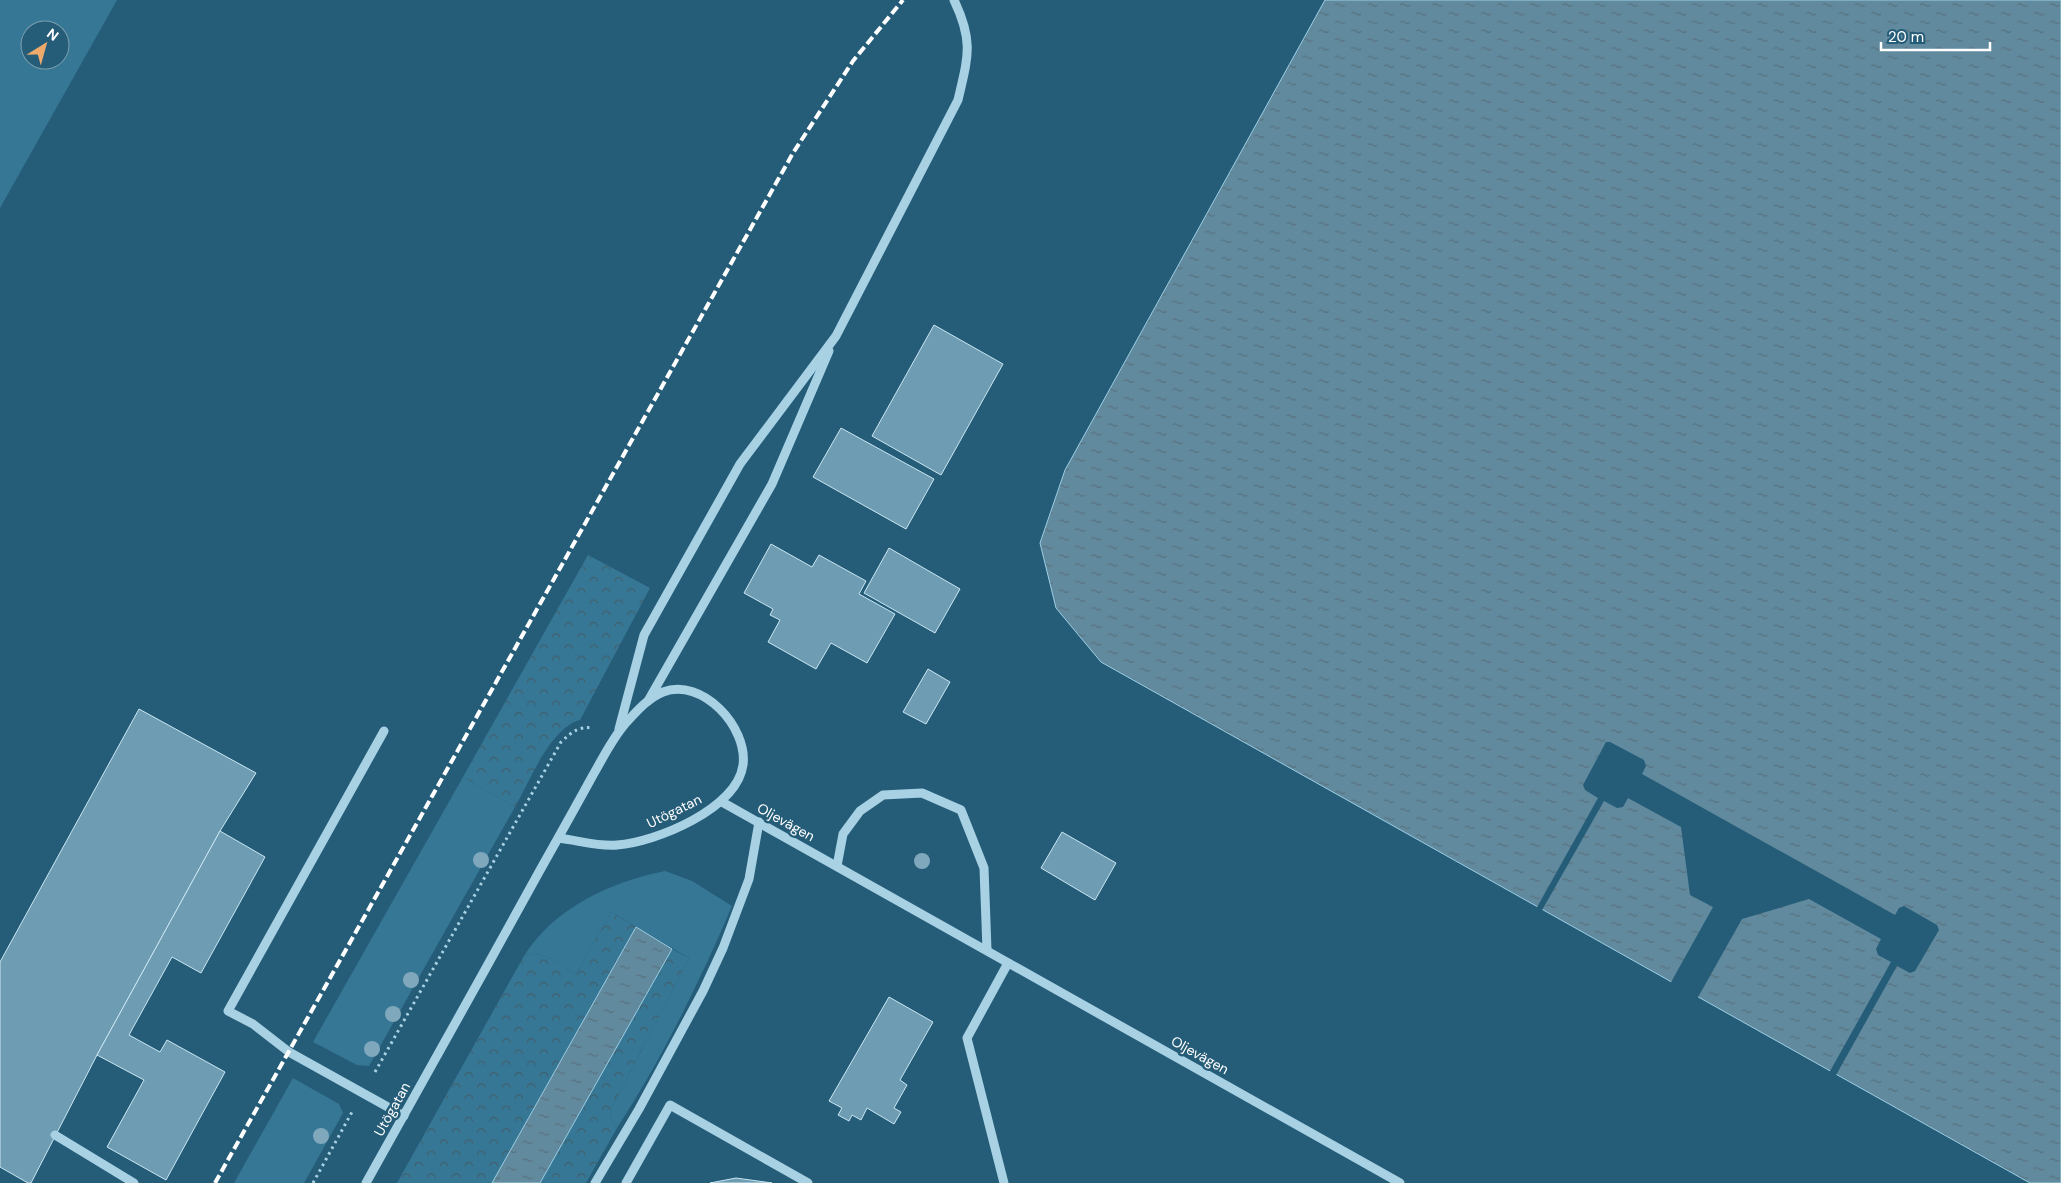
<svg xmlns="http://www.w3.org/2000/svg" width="2061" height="1183" font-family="'DM Sans',sans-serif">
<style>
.grass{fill:#367795;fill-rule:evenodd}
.forest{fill:url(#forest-crowns)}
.water{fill:url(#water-ripples);stroke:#9ccee4}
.pier{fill:#255d79}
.building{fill:#6e9db3;stroke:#cae6f3}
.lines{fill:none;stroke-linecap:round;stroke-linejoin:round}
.path{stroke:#a8d1e4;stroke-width:3;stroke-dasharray:2.5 4;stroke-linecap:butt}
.minor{stroke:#a8d1e4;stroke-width:9}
.rail{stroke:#fff;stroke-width:4;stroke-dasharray:9 4;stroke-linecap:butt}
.tree{fill:#80a8bc}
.labels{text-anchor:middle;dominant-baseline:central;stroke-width:5;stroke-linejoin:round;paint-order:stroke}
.street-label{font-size:14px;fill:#fff;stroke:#255d79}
</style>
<defs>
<pattern id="forest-crowns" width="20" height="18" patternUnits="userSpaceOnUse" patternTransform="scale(1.25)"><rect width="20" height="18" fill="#367795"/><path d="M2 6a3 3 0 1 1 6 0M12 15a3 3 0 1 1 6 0" fill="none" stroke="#425f6d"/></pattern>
<pattern id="water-ripples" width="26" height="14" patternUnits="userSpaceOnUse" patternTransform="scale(1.25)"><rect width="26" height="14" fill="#618a9e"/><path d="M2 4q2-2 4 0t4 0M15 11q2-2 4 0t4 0" fill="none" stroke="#59717d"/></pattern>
</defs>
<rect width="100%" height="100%" fill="#255d79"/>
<g class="grass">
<path d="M0 0H117L0 208ZM30 30H60V60H30Z"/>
<path d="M463 777 515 807 369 1066 357 1065 313 1042Z"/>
<path d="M665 871 692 881 732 906C700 981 662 1059 617 1128L610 1119 611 1109 689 958 611 912 576 975C556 964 549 949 524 956 555 907 611 882 665 871Z"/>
<path d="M293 1078 339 1104 343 1113 304 1183H234Z"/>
</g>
<g class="forest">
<path d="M588 555 650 588 580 720C550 728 530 781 515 807L463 777Z"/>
<path d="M611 912 636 927 492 1183H397L524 956C549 949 556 964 576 975Z"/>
<path d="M672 949 689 958 611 1109 610 1119 617 1128 586 1183H540Z"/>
</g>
<g class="water">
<path d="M1325 0H2061V1183H2030L1101 662 1056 608 1040 543 1065 470Z"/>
<path d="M636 927 672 949 540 1183H492Z"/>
</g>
<path class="pier" d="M1606 742H1610L1644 760 1646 766 1642 774 1895 915 1899 908 1904 906 1937 925 1939 930 1915 971 1910 973 1897 966 1835 1077 1829 1073 1891 962 1878 955 1876 949 1881 939 1809 899 1742 919 1697 999 1670 984 1713 907 1690 895 1681 827 1628 798 1623 807 1617 808 1604 801 1541 912 1536 909 1598 798 1585 790 1583 785Z"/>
<g class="building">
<path d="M934 325 1003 364 941 475 872 436Z"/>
<path d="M841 428 934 479 906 529 813 477Z"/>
<path d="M771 544 812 567 819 555 866 581 859 594 895 614 867 663 831 643 816 669 768 642 780 620 770 615 773 609 744 593Z"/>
<path d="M889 548 960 589 935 633 864 593Z"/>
<path d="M928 669 950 682 926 724 903 712Z"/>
<path d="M139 709 256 773 220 831 97 1055 31 1183H28L0 1167V962Z"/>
<path d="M220 831 265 857 201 973 172 957 129 1035 160 1052 167 1040 225 1072 166 1180 107 1147 144 1080 97 1055Z"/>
<path d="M1062 832 1116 863 1095 900 1041 868Z"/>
<path d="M889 997 933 1022 900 1080 907 1085 894 1108 901 1112 894 1124 867 1108 861 1120 852 1115 849 1121 838 1115 842 1108 829 1101Z"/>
<path d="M736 1178 772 1183H710Z"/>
</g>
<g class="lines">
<g class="path">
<path d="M375 1072 561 742C572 732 578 726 593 728"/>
<path d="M313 1183 352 1112"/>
</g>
<g class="minor">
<path d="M648 701 772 484 829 351"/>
<path d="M619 729 644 635 740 464 836 336 958 100C968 57 974 42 954 0"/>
<path d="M384 731 228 1011 253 1024 289 1052 404 1116"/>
<path d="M722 802 1400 1183"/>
<path d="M837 866 843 834 860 811 883 795 922 793 961 810 984 868 987 950"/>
<path d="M55 1135 134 1183"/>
<path d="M366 1183C424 1079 482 976 539 872 557 840 575 808 593 775 603 758 612 739 625 724 636 712 648 698 663 692 702 677 748 727 743 765 737 809 656 842 617 845 599 847 577 840 558 838"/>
<path d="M595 1183 639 1109 703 991 723 948 749 879 759 822"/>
<path d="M626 1183 670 1105 808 1183"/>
<path d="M1004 1183 967 1038 1008 963"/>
</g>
<path class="rail" d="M215 1183 793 153 853 61 903 0"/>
</g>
<g class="tree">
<circle cx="481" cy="860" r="8"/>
<circle cx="922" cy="861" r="8"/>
<circle cx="411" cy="980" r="8"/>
<circle cx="393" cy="1014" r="8"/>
<circle cx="372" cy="1049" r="8"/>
<circle cx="321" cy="1136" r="8"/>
</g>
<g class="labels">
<g class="street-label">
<text transform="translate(674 811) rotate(-26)">Utögatan</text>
<text transform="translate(786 822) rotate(29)">Oljevägen</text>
<text transform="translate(1200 1055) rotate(29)">Oljevägen</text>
<text transform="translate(392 1109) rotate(-61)">Utögatan</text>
</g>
</g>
<g transform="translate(45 45) rotate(37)"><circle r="24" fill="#255d79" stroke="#7c9eaf"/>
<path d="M0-4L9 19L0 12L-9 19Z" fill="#edaa6c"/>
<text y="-8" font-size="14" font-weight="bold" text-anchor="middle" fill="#ffffff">N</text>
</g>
<path d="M1881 42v8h109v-8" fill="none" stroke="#ffffff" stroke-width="2.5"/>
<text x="1888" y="42" font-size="15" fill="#ffffff" stroke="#255d79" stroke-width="4" paint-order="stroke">20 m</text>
</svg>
